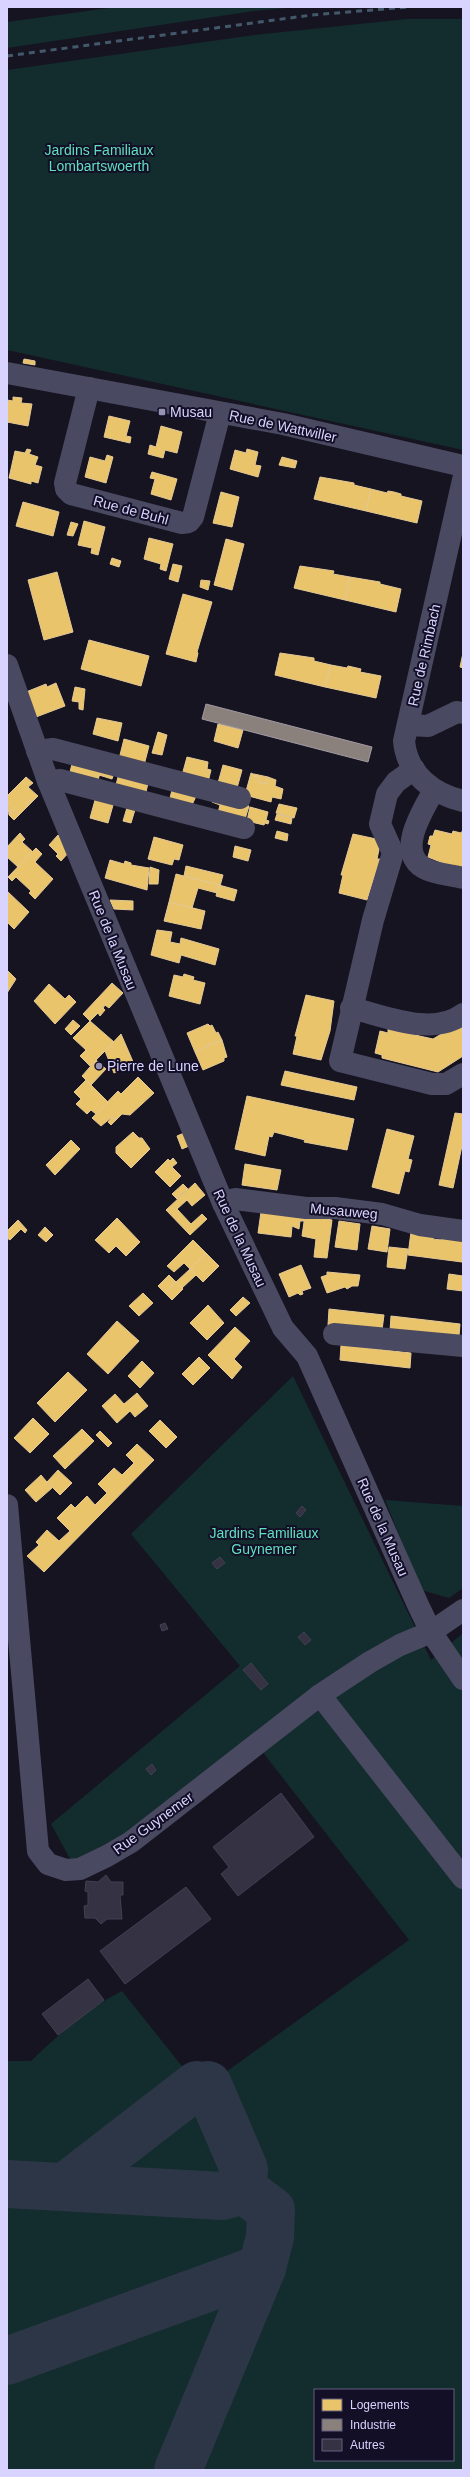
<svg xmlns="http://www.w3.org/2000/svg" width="470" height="2477" font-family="Helvetica,sans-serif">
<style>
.green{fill:#132c2d;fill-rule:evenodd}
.homes{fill:#e9c46a;stroke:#e4c997}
.industry{fill:#8a817c;stroke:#a29aa3}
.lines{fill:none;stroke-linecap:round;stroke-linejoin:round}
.taxiway{stroke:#2c3646;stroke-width:48}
.building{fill:#343243;stroke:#433f54}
.minor{stroke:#4a4962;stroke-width:22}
.rail{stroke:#43596b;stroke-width:3;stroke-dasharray:6 5;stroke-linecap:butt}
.poi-dot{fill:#9591b1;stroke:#130f26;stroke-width:1.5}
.labels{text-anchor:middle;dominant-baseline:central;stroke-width:4;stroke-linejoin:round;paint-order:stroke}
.park-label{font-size:14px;fill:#5fe0c0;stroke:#130f26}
.poi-label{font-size:14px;fill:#d9d4ff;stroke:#130f26;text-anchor:start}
.street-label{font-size:14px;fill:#d9d4ff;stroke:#130f26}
</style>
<rect width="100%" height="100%" fill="#161421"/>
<g class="green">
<path d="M116 7H297L254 11 7 48V22Z"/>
<path d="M407 19H463V450L7 350V70L254 35Z"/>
<path d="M293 1376 431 1660 463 1633V2470H7V2061H31C59 2034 88 2008 122 1991L197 2085H208L409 1940 261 1750 80 1877 51 1824 240 1666 131 1534ZM315 2390H453V2460H315Z"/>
<path d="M385 1500 463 1506V1588L449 1598 421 1590Z"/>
</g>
<g class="homes">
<path d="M24 359 35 361V365L23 363Z"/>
<path d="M13 397 22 398 21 403 32 404 28 426 7 422V400L13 401Z"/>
<path d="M109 416 130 421 126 436 131 437 130 443 104 437Z"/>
<path d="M161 426 182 432 177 453 165 450 163 458 148 454 150 445 156 447Z"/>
<path d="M27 449 31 450 29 454 38 457 35 465 42 467 38 483 31 481V484L9 478 15 451 25 453Z"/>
<path d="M247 449 258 452 255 465 261 466 258 477 230 469 235 450 246 453Z"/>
<path d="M107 455 113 457 106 483 85 477 90 457 105 461Z"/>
<path d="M282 457 297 461 295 468 279 465Z"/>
<path d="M152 472 177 479 171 500 151 494 155 479 150 478Z"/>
<path d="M320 477 354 483V485L371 489 366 511 314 499Z"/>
<path d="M371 489 387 493 388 491 394 492 401 494V496L422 501 417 523 366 511Z"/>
<path d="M221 492 239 497 232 527 213 523Z"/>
<path d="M23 502 59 512 53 536 16 526Z"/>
<path d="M84 521 105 527 98 555 91 553 92 548 78 545Z"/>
<path d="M71 522 78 524 73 536 67 535Z"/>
<path d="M149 538 173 544 166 571 160 569 161 564 144 559Z"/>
<path d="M226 539 244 544 232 590 214 585Z"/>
<path d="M112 558 121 561 119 567 110 564Z"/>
<path d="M173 564 182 566 178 582 169 579Z"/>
<path d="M300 566 334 571 333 574 350 577 345 600 294 588Z"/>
<path d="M57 572 73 632 44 640 28 580Z"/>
<path d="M350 577 380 582V584L401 589 396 612 345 600Z"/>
<path d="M201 580 210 581 208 590 200 587Z"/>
<path d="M183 594 212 602 197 652 198 653 196 662 166 654Z"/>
<path d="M89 640 149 656 141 686 81 669Z"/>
<path d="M280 653 314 658V661L331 665 325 687 275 675Z"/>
<path d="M463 653V668L460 667Z"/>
<path d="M331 665 347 668 348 666 361 669 360 672 381 676 376 698 325 687Z"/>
<path d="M56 683 65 706 36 717 26 692 46 684 47 687Z"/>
<path d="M75 687 85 689 83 710 79 709V702L72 701Z"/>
<path d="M97 718 122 723 118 741 93 734Z"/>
<path d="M218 724 243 730 238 748 214 741Z"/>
<path d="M158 732 167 735 162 755 152 753Z"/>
<path d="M124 739 149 746 143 769 118 763Z"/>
<path d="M187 757 208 762 207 769 211 770 207 786 181 779Z"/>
<path d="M73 760 101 769 97 784 69 776Z"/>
<path d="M223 765 242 770 237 788 218 783Z"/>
<path d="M101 769 115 770 112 779 99 775Z"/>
<path d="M251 773 260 777 258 782 267 784 268 777 276 780 275 786 283 789 281 799 272 797 271 802 245 795Z"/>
<path d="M254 774 268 777 267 784 258 782 260 777 253 776Z"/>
<path d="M26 777 33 783 28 787 38 796 32 802 29 799 26 803 28 806 19 815 13 810 9 815 7 796Z"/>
<path d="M118 777 149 779 145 796 115 789Z"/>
<path d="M173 786 198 792 191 807 169 802Z"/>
<path d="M97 793 115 798 108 823 90 818Z"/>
<path d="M213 797 249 806 245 819 218 813 220 805 212 802Z"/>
<path d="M29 799 32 802 28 806 26 803Z"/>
<path d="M129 801 137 803 131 823 123 821Z"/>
<path d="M279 804 297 808 294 818 276 813Z"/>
<path d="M250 807 268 812 266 820 269 821 268 824 265 823 264 825 247 821Z"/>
<path d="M13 810 19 815 14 820 9 815Z"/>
<path d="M277 814 292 818 291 824 275 820Z"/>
<path d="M435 830 452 834 453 831 461 833 463 830V871L428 857 431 845 428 844 430 836H433Z"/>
<path d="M277 831 288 834 287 841 275 838Z"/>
<path d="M20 833 25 839 22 842 33 852 18 867 7 857V847Z"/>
<path d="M353 834 381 840 377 859H380L367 900 339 893 343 875H341Z"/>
<path d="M58 835 68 844 70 851 61 861 56 856 58 854 49 845Z"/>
<path d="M154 837 183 845 179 860 174 859 172 865 148 859Z"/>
<path d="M235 846 251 850 248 861 233 857Z"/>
<path d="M36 848 42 854 35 862 53 879 35 899 29 893 31 891 16 877 12 881 8 877Z"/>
<path d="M110 860 124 864 125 861 131 863V865L149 868 147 890 105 878Z"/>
<path d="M186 866 223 875 220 886 184 876Z"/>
<path d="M150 867 159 870 158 884H149Z"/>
<path d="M176 874 219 885 217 893 198 888 192 908 169 902Z"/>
<path d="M219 885 237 890 234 901 216 896Z"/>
<path d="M7 891 29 912 14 929 7 922Z"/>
<path d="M110 900 133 901V910L114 909Z"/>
<path d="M169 902 205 911 201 929 164 921Z"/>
<path d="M157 930 172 932 170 942 180 944 181 938 219 949 215 965 181 955 179 963 151 955Z"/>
<path d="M7 970 16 979 7 993Z"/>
<path d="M184 974 194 977 193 980 205 983 200 1004 169 996 174 975 183 977Z"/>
<path d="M112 983 123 993 109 1008 105 1005 103 1008 105 1010 100 1016 98 1013 90 1021 83 1014Z"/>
<path d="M49 984 65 999 69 995 76 1002 55 1024 34 1001Z"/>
<path d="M306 995 334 1001 330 1031 321 1060 293 1054 297 1036H295Z"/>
<path d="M73 1020 80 1026 71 1035 65 1029Z"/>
<path d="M90 1021 114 1042 90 1066 80 1056 86 1050 73 1038Z"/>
<path d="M463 1021V1056L438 1072 382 1058V1055L375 1053 380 1031 388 1033V1029L433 1039Z"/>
<path d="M208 1024 210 1026 212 1025 216 1033 218 1032 222 1040 195 1052 187 1033Z"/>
<path d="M121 1034 134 1064 114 1073 105 1051Z"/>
<path d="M222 1040 227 1057 224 1058V1061L203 1070 195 1052Z"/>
<path d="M96 1060 106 1069 91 1085 82 1076Z"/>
<path d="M285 1071 357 1087 354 1100 281 1085Z"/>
<path d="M138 1077 154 1093 130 1115 122 1114 116 1120 112 1117 101 1126 92 1118 118 1091 121 1094Z"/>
<path d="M86 1080 108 1102 96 1114 91 1110 87 1114 76 1104 81 1099 74 1092Z"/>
<path d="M247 1096 354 1119 347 1150 304 1142 305 1140 274 1132 272 1137 269 1136 265 1156 235 1149Z"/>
<path d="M455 1113 463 1114V1141L453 1188 439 1185Z"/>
<path d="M112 1117 116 1120 111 1125 108 1122Z"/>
<path d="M387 1129 414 1136 408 1159 412 1160 409 1172 405 1171 399 1194 372 1187Z"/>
<path d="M133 1132 139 1138H142L150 1149 131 1168 116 1153V1147Z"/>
<path d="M184 1133 189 1146 182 1149 177 1136Z"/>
<path d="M71 1140 80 1149 55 1175 46 1165Z"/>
<path d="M173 1158 177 1163 172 1167 181 1176 170 1187 155 1172 168 1159 170 1161Z"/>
<path d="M245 1164 281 1170 277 1190 242 1185Z"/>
<path d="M195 1183 205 1195 192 1206 187 1200 177 1209 191 1224 202 1214 207 1219 190 1235 166 1210Z"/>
<path d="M183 1184 188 1189 177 1199 172 1194Z"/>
<path d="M261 1212 304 1216V1221H300L299 1229 292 1226 291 1237 258 1233Z"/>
<path d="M305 1215 332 1220 327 1258 314 1257 316 1239 302 1236Z"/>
<path d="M117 1218 140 1242 126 1256 116 1246 109 1253 95 1240Z"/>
<path d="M18 1220 27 1230 25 1233 21 1229 10 1240 7 1238V1231Z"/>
<path d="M339 1221 360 1224 357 1250 335 1247Z"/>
<path d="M372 1226 390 1229 387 1252 368 1249Z"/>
<path d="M45 1227 53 1235 46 1242 38 1235Z"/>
<path d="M411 1232 434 1235 433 1239 441 1240 442 1237 463 1240 462 1262 408 1255Z"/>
<path d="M193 1240 206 1253 190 1269 184 1263 174 1272 167 1266Z"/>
<path d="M389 1247 408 1249 405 1269 387 1267Z"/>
<path d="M206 1253 219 1266 203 1282 190 1269Z"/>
<path d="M301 1265 311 1288 302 1291 303 1294 300 1295 298 1293 289 1297 279 1274Z"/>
<path d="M190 1269 196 1275 182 1288 176 1282Z"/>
<path d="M327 1272 360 1275 358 1286H352L347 1289 345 1287 327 1293 321 1277 327 1275Z"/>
<path d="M449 1274 463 1276V1291L447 1289Z"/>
<path d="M169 1275 176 1282 165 1293 158 1286Z"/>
<path d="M176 1282 183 1289 172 1300 165 1293Z"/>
<path d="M143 1293 153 1303 139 1316 129 1306Z"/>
<path d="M243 1297 250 1303 236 1316 230 1310Z"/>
<path d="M208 1305 224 1323 207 1340 190 1323Z"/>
<path d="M329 1309 384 1315 382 1330 328 1325Z"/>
<path d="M391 1316 460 1324 459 1336 390 1331Z"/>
<path d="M117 1321 139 1341 108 1374 87 1354Z"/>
<path d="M235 1327 250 1341 234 1359 242 1367 232 1379 208 1355Z"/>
<path d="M341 1345 411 1353 410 1368 340 1360Z"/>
<path d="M199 1357 210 1368 193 1385 182 1374Z"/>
<path d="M142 1361 154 1373 140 1388 128 1376Z"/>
<path d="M68 1372 87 1390 55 1422 37 1403Z"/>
<path d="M137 1393 148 1406 135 1417 130 1411 117 1423 102 1406 115 1394 124 1404Z"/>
<path d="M33 1418 49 1434 30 1453 14 1438Z"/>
<path d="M160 1420 177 1437 166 1448 149 1431Z"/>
<path d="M82 1429 94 1441 65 1469 53 1456Z"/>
<path d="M100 1431 112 1443 108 1447 96 1435Z"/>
<path d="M137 1444 154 1460 44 1572 27 1556 39 1545 36 1542 47 1530 59 1541 70 1531 57 1518 71 1504 75 1508 87 1496 95 1505 107 1493 98 1484 114 1468 122 1475 134 1463 126 1455Z"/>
<path d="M58 1470 72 1483 60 1495 47 1482Z"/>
<path d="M41 1475 52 1488 36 1502 25 1490Z"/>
</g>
<path class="industry" d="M206 704 372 747 368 762 202 719Z"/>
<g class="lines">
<g class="taxiway">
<path d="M7 2184 222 2196 237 2192 243 2183 244 2169 208 2085"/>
<path d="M65 2187 197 2085"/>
<path d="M7 2361 262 2268"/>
<path d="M178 2470 262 2268 270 2237 271 2210 241 2188"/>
</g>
</g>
<g class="building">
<path d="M302 1506 306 1510 300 1517 296 1513Z"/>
<path d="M220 1557 225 1563 217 1569 212 1563Z"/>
<path d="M165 1623 168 1629 162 1631 160 1625Z"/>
<path d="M304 1632 311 1640 305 1645 298 1637Z"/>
<path d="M251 1663 268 1684 261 1690 243 1670Z"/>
<path d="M152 1764 156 1770 151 1775 146 1769Z"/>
<path d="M281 1793 314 1837 238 1896 221 1874 229 1867 213 1847Z"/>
<path d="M106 1875 111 1882H123V1895H120L122 1919H107L101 1924 95 1918H85L84 1906 88 1905V1892L85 1891 86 1881 98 1882Z"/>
<path d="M186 1887 211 1919 125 1984 100 1951Z"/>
<path d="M88 1979 104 2000 58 2035 42 2014Z"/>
</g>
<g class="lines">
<g class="minor">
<path d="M7 373 283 424 463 466"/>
<path d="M89 388 65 483 66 489 71 494 182 523 189 522 193 517 220 413"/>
<path d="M463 480 404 741C407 774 433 794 463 801"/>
<path d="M7 665 48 781 223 1203 283 1328 307 1356 418 1605 431 1632 463 1679"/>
<path d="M408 725 428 726 457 712 463 713"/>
<path d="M37 751 53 749 240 798"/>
<path d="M414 769 396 782 387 794 380 824 393 853 373 920 340 1061 432 1084H446L463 1074"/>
<path d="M48 781 60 780 244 828"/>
<path d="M434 790C424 809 395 852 424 868 434 874 452 875 463 878"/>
<path d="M351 1008C385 1016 432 1037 463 1014"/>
<path d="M223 1203 235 1199 306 1208H335L382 1214 420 1225 463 1231"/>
<path d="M334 1334 463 1346"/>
<path d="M7 1505 38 1851 48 1864 66 1870 80 1869 107 1856 131 1842 320 1695 370 1662 400 1645 431 1632 463 1610"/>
<path d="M320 1695 463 1878"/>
</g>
<path class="rail" d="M7 56 312 15 408 7"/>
</g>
<g class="poi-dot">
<rect x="158" y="408" width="8" height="8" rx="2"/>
<circle cx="99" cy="1066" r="4"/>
</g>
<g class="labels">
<g class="park-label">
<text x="99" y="150">Jardins Familiaux<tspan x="99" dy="16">Lombartswoerth</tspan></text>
<text x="264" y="1533">Jardins Familiaux<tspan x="264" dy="16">Guynemer</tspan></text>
</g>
<g class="poi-label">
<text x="170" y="412">Musau</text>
<text x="107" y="1066">Pierre de Lune</text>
</g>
<g class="street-label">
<text transform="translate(283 426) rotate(12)">Rue de Wattwiller</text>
<text transform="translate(131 510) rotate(15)">Rue de Buhl</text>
<text transform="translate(424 655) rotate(-77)">Rue de Rimbach</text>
<text transform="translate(113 940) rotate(68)">Rue de la Musau</text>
<text transform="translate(344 1211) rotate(5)">Musauweg</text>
<text transform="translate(240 1238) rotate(65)">Rue de la Musau</text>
<text transform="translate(383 1527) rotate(66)">Rue de la Musau</text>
<text transform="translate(153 1823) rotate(-36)">Rue Guynemer</text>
</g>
</g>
<rect width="470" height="2477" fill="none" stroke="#d9d4ff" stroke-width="16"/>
<rect x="314" y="2389" width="140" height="72" fill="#130f26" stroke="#625e7d"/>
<rect x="322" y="2399" width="20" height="12" fill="#e9c46a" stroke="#625e7d"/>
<text x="350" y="2409" font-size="12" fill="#d9d4ff">Logements</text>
<rect x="322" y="2419" width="20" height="12" fill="#8a817c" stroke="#625e7d"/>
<text x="350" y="2429" font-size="12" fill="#d9d4ff">Industrie</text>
<rect x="322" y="2439" width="20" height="12" fill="#343243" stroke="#625e7d"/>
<text x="350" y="2449" font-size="12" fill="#d9d4ff">Autres</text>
</svg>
